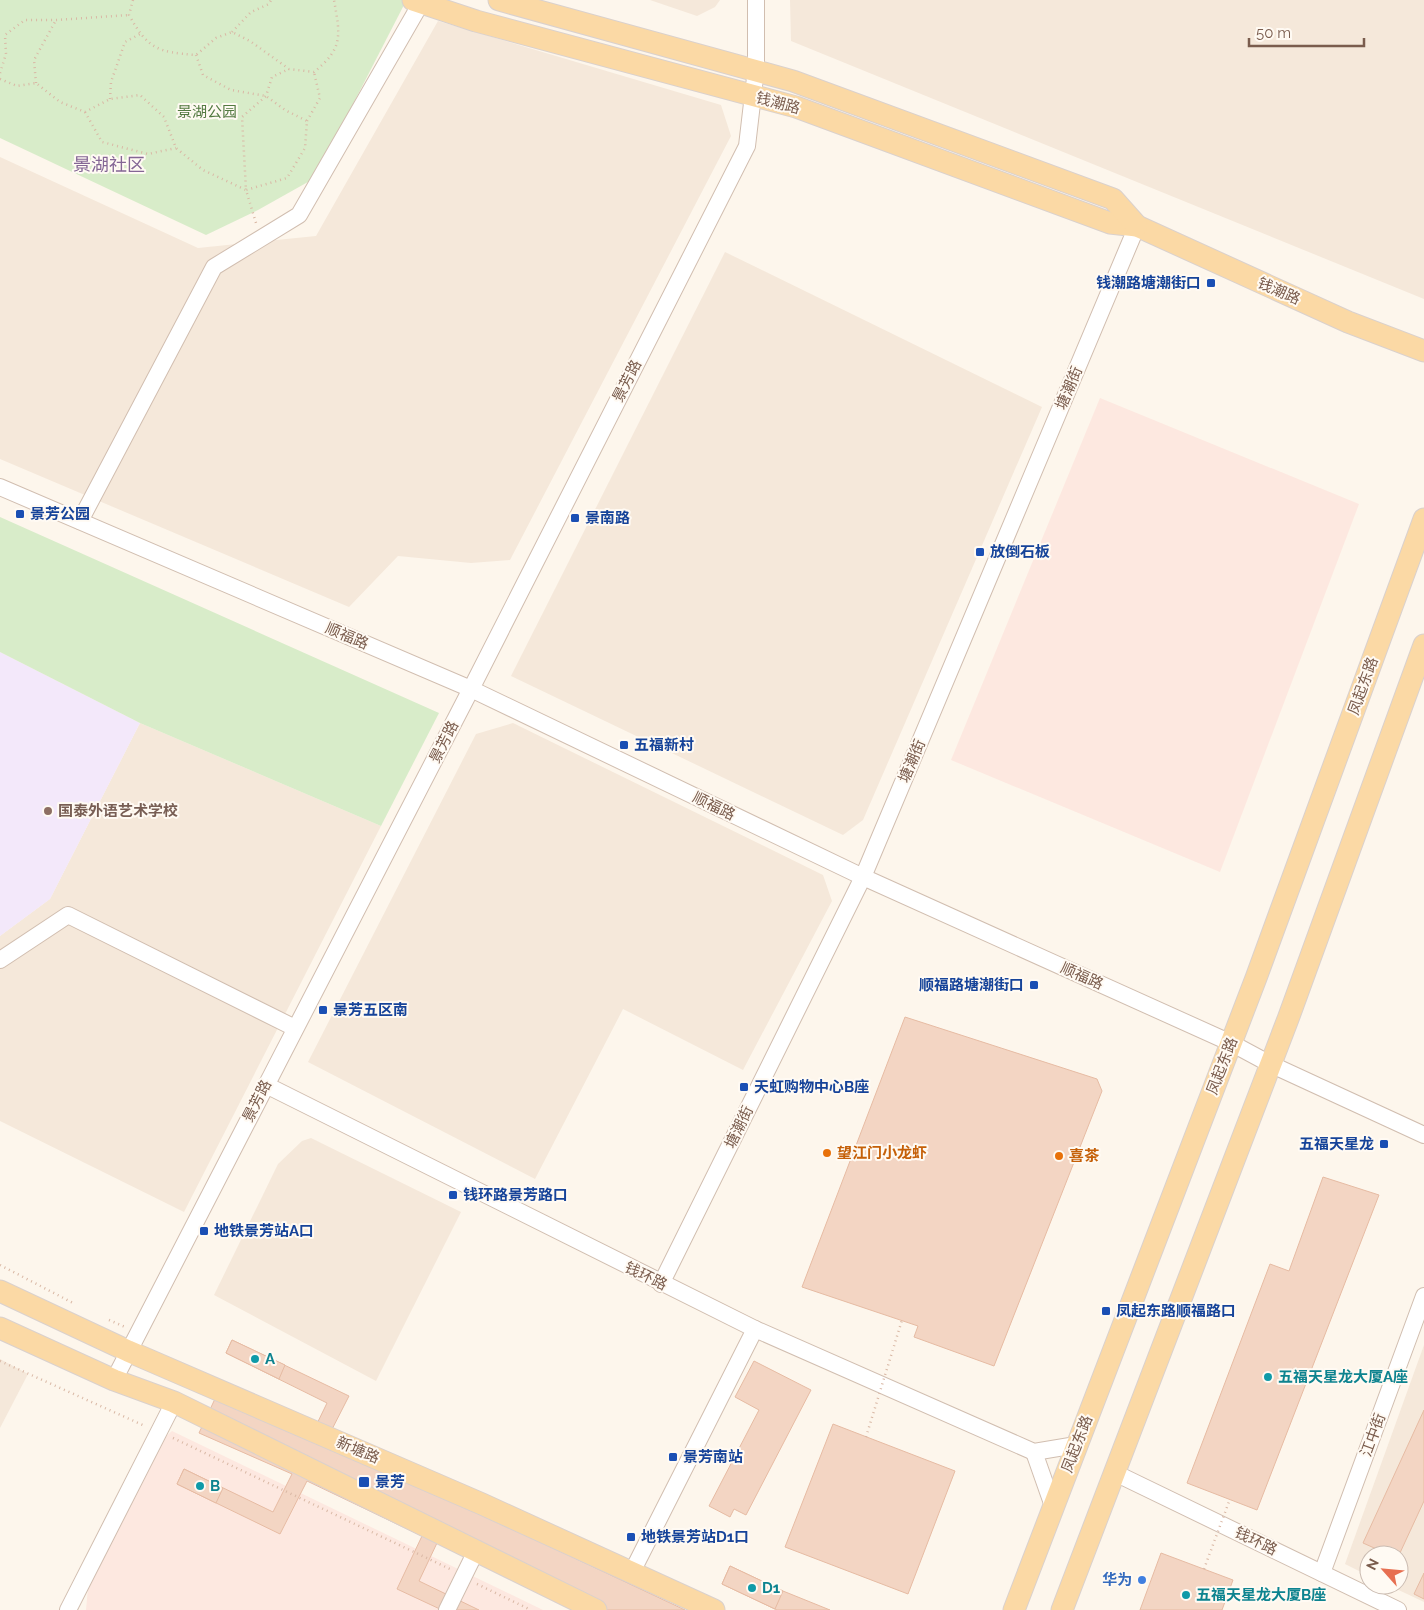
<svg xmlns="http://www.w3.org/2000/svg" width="1424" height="1610" font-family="Raleway,'Noto Sans SC',sans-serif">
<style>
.residential{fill:#f5e8da}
.commercial{fill:#fde8e0}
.education{fill:#f3e8fa}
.green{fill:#d8ecc9}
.building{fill:#f3d5c3;stroke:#e6bba3}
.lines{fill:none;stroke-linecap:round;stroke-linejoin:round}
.minor-casing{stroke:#d1beb0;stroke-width:18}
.major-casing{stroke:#dad1cd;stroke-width:23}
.path{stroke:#d9b8a5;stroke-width:2.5;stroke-dasharray:1 4;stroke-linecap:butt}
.minor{stroke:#fff;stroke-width:16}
.major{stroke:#fbd9a5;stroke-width:21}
.path-bridge{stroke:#d9b8a5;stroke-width:2.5;stroke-dasharray:1 4;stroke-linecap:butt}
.transit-dot{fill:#1a4fb4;stroke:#fffaf3;stroke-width:2}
.education-dot{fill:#8d6e63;stroke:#fffaf3;stroke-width:2}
.food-dot{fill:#e8710a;stroke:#fffaf3;stroke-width:2}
.culture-dot{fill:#0f9aa8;stroke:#fffaf3;stroke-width:2}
.shop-dot{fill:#3f7fe0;stroke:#fffaf3;stroke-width:2}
.labels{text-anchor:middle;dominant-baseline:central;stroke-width:4;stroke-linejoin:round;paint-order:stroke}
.street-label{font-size:15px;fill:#7a5c4d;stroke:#fffaf3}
.park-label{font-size:15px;fill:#537a41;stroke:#fffaf3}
.transit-label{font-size:15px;font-weight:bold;fill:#164399;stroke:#fffaf3;text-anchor:start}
.education-label{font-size:15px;font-weight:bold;fill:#785e54;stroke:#fffaf3;text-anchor:start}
.food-label{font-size:15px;font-weight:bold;fill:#c56008;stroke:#fffaf3;text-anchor:start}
.culture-label{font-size:15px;font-weight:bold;fill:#0d838f;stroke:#fffaf3;text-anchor:start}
.shop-label{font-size:15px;font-weight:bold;fill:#366cbe;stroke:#fffaf3;text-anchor:end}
.quarter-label{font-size:18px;fill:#846695;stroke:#fffaf3}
</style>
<rect width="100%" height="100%" fill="#fdf6ec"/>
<g class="residential">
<path d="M650 0H720L715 7 697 16Z"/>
<path d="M790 0H1424V299L791 41Z"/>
<path d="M438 21 721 105 731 136 510 560 471 563 398 556 349 607 0 459V157L198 248 316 236Z"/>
<path d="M725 252 1042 407 863 820 843 835 511 676Z"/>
<path d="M140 723 381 826 184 1212 0 1121V936L50 899Z"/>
<path d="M513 723 823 875 832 901 743 1070 623 1009 535 1179 308 1062 476 734Z"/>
<path d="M311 1138 461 1212 376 1381 214 1295 278 1164 302 1141Z"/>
<path d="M1424 1345V1602L1388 1585H1399V1555H1369V1576L1345 1564Z"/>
<path d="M0 1359 28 1374 0 1428Z"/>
</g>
<g class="commercial">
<path d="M1100 398 1359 504 1220 872 951 760Z"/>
<path d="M172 1431 543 1610H86L88 1588 163 1439Z"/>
</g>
<path class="education" d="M0 652 140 723 50 899 0 936Z"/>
<g class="green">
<path d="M0 0H404L406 1 315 178 258 210 206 235 0 138Z"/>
<path d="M0 517 439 713 381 826 140 723 0 652Z"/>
</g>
<g class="building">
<path d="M905 1017 1097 1079 1102 1091 994 1366 914 1337 918 1326 802 1287Z"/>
<path d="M1323 1177 1379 1195 1257 1510 1187 1483 1270 1264 1289 1271Z"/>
<path d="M232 1340 349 1396 326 1441 685 1610H577L437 1543 419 1581 479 1610H442L397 1589 422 1536 307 1481 280 1534 177 1484 184 1469 273 1512 292 1474 199 1433 221 1386 312 1434 327 1403 226 1353Z"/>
<path d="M232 1340 285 1365 279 1379 226 1353Z"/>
<path d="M754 1361 811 1390 746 1515 734 1509 730 1517 709 1506 759 1410 735 1397Z"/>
<path d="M1424 1410V1501L1399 1555H1390L1363 1543Z"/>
<path d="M833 1424 955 1471 908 1594 785 1547Z"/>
<path d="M184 1469 223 1488 216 1503 177 1484Z"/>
<path d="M1161 1553 1233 1580 1222 1610H1140Z"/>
<path d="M730 1566 783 1591 830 1610H777L722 1584Z"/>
<path d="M730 1566 783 1591 775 1609 722 1584Z"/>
<path d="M1424 1573V1599L1414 1594Z"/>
</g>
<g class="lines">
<g class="minor-casing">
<g id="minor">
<path d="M0 487 471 689 863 877 1231 1043 1270 1064 1424 1135"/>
<path d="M80 521 214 267 299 215 421 3"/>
<path d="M0 960 68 915 295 1028"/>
<path d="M266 1085 755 1329 1034 1452 1076 1445"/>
<path d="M661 1284 863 877 1137 226"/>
<path d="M114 1380 471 689 747 146 756 69V0"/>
<path d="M1034 1452 1053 1506"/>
<path d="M1113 1472 1398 1610"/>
<path d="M632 1572 755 1329"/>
<path d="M1322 1573 1424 1296"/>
<path d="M68 1610 174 1402"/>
<path d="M447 1610 476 1551"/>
</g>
</g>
<g class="major-casing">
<g id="major">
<path d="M413 0 476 21 796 107 1110 223 1137 226 1348 322 1424 351"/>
<path d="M499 0 793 81 1113 199 1137 226"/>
<path d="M0 1291 128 1351 482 1504 714 1610"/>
<path d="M0 1328 114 1380 174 1402 596 1610"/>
<path d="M1014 1610 1256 978 1424 519"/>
<path d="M1062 1610 1288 1019 1424 645"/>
</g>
</g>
<g class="path">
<path d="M133 0 129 15C148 49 157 52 196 55L216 38 232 32 250 41 289 69 314 72C344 48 340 35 334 0"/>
<path d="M232 32 251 12 269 4 271 0"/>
<path d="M196 55 203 75 231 90 266 96 285 110 307 121 305 148 287 178 246 190 242 117 266 96 272 77 289 69"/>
<path d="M0 73 6 54 5 35 25 20H56L129 15"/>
<path d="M0 79 17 86 36 83 60 102 85 112 110 99 140 95 164 117 176 148 203 170 246 190 256 223"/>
<path d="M36 83 34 60 56 20"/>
<path d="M110 99 111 82 125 42 140 34"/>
<path d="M85 112 102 142 148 154 176 148"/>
<path d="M307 121 320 98 314 72"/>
<path d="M0 1265 75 1304"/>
<path d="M109 1320 125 1327"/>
<path d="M0 1361 145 1426"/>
<path d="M173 1438 450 1569"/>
<path d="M477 1584 531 1610"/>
</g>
<use href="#minor" class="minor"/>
<use href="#major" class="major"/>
<g class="path-bridge">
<path d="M866 1437 902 1320"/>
<path d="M1204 1569 1230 1499"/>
</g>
</g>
<g class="transit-dot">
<rect x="1206" y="278" width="10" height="10" rx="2.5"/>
<rect x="15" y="509" width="10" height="10" rx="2.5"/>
<rect x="570" y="513" width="10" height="10" rx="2.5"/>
<rect x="975" y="547" width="10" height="10" rx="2.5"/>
<rect x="619" y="740" width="10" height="10" rx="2.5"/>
<rect x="1029" y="980" width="10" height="10" rx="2.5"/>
<rect x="318" y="1005" width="10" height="10" rx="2.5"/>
<rect x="739" y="1082" width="10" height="10" rx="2.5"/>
<rect x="1379" y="1139" width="10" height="10" rx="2.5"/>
<rect x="448" y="1190" width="10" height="10" rx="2.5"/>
<rect x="199" y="1226" width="10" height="10" rx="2.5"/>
<rect x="1101" y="1306" width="10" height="10" rx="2.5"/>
<rect x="668" y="1452" width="10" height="10" rx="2.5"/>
<rect x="358" y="1476" width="12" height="12" rx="2.5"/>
<rect x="626" y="1532" width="10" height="10" rx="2.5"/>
</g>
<circle class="education-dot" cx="48" cy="811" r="5"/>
<g class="food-dot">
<circle cx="827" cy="1153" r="5"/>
<circle cx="1059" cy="1156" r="5"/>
</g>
<g class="culture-dot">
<circle cx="255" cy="1359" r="5"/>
<circle cx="1268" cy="1377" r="5"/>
<circle cx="200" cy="1486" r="5"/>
<circle cx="752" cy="1588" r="5"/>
<circle cx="1186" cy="1595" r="5"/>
</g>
<circle class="shop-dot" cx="1142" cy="1580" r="5"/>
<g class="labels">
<g class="street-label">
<text transform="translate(778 103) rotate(15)">钱潮路</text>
<text transform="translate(1279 291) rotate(24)">钱潮路</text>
<text transform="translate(627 381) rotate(-63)">景芳路</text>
<text transform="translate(1069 388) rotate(-67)">塘潮街</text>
<text transform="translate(347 636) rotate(23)">顺福路</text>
<text transform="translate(1363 686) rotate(-70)">凤起东路</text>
<text transform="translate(444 742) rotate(-63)">景芳路</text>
<text transform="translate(912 761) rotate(-67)">塘潮街</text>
<text transform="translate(714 806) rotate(26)">顺福路</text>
<text transform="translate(1082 976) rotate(24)">顺福路</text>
<text transform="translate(1222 1066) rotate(-69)">凤起东路</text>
<text transform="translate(257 1101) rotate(-63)">景芳路</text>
<text transform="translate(739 1127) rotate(-64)">塘潮街</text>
<text transform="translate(646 1276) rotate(26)">钱环路</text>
<text transform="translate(1373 1435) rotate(-70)">江中街</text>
<text transform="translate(1077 1444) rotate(-69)">凤起东路</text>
<text transform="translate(358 1450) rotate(23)">新塘路</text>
<text transform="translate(1256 1541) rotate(26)">钱环路</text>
</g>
<g class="park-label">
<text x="207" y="112">景湖公园</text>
</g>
<g class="transit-label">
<text x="1201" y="283" text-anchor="end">钱潮路塘潮街口</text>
<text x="30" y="514">景芳公园</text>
<text x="585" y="518">景南路</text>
<text x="990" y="552">放倒石板</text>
<text x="634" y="745">五福新村</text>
<text x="1024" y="985" text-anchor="end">顺福路塘潮街口</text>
<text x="333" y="1010">景芳五区南</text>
<text x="754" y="1087">天虹购物中心B座</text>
<text x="1374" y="1144" text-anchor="end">五福天星龙</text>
<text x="463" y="1195">钱环路景芳路口</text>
<text x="214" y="1231">地铁景芳站A口</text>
<text x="1116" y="1311">凤起东路顺福路口</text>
<text x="683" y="1457">景芳南站</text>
<text x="375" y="1482">景芳</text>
<text x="641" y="1537">地铁景芳站D1口</text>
</g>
<g class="education-label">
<text x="58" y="811">国泰外语艺术学校</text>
</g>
<g class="food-label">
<text x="837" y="1153">望江门小龙虾</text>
<text x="1069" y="1156">喜茶</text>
</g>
<g class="culture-label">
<text x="265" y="1359">A</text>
<text x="1278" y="1377">五福天星龙大厦A座</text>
<text x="210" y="1486">B</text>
<text x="762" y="1588">D1</text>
<text x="1196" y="1595">五福天星龙大厦B座</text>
</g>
<g class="shop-label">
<text x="1132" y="1580">华为</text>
</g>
<g class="quarter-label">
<text x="109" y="164">景湖社区</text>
</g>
</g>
<g transform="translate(1384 1570) rotate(297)"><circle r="24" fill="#fffaf3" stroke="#cabbb1"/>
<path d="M0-4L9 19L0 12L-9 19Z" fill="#e76f51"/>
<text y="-8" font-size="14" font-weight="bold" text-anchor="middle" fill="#7a5c4d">N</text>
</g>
<path d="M1249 38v8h115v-8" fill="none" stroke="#7a5c4d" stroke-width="2.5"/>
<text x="1256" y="38" font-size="15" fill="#7a5c4d" stroke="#fffaf3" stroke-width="4" paint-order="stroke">50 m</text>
</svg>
